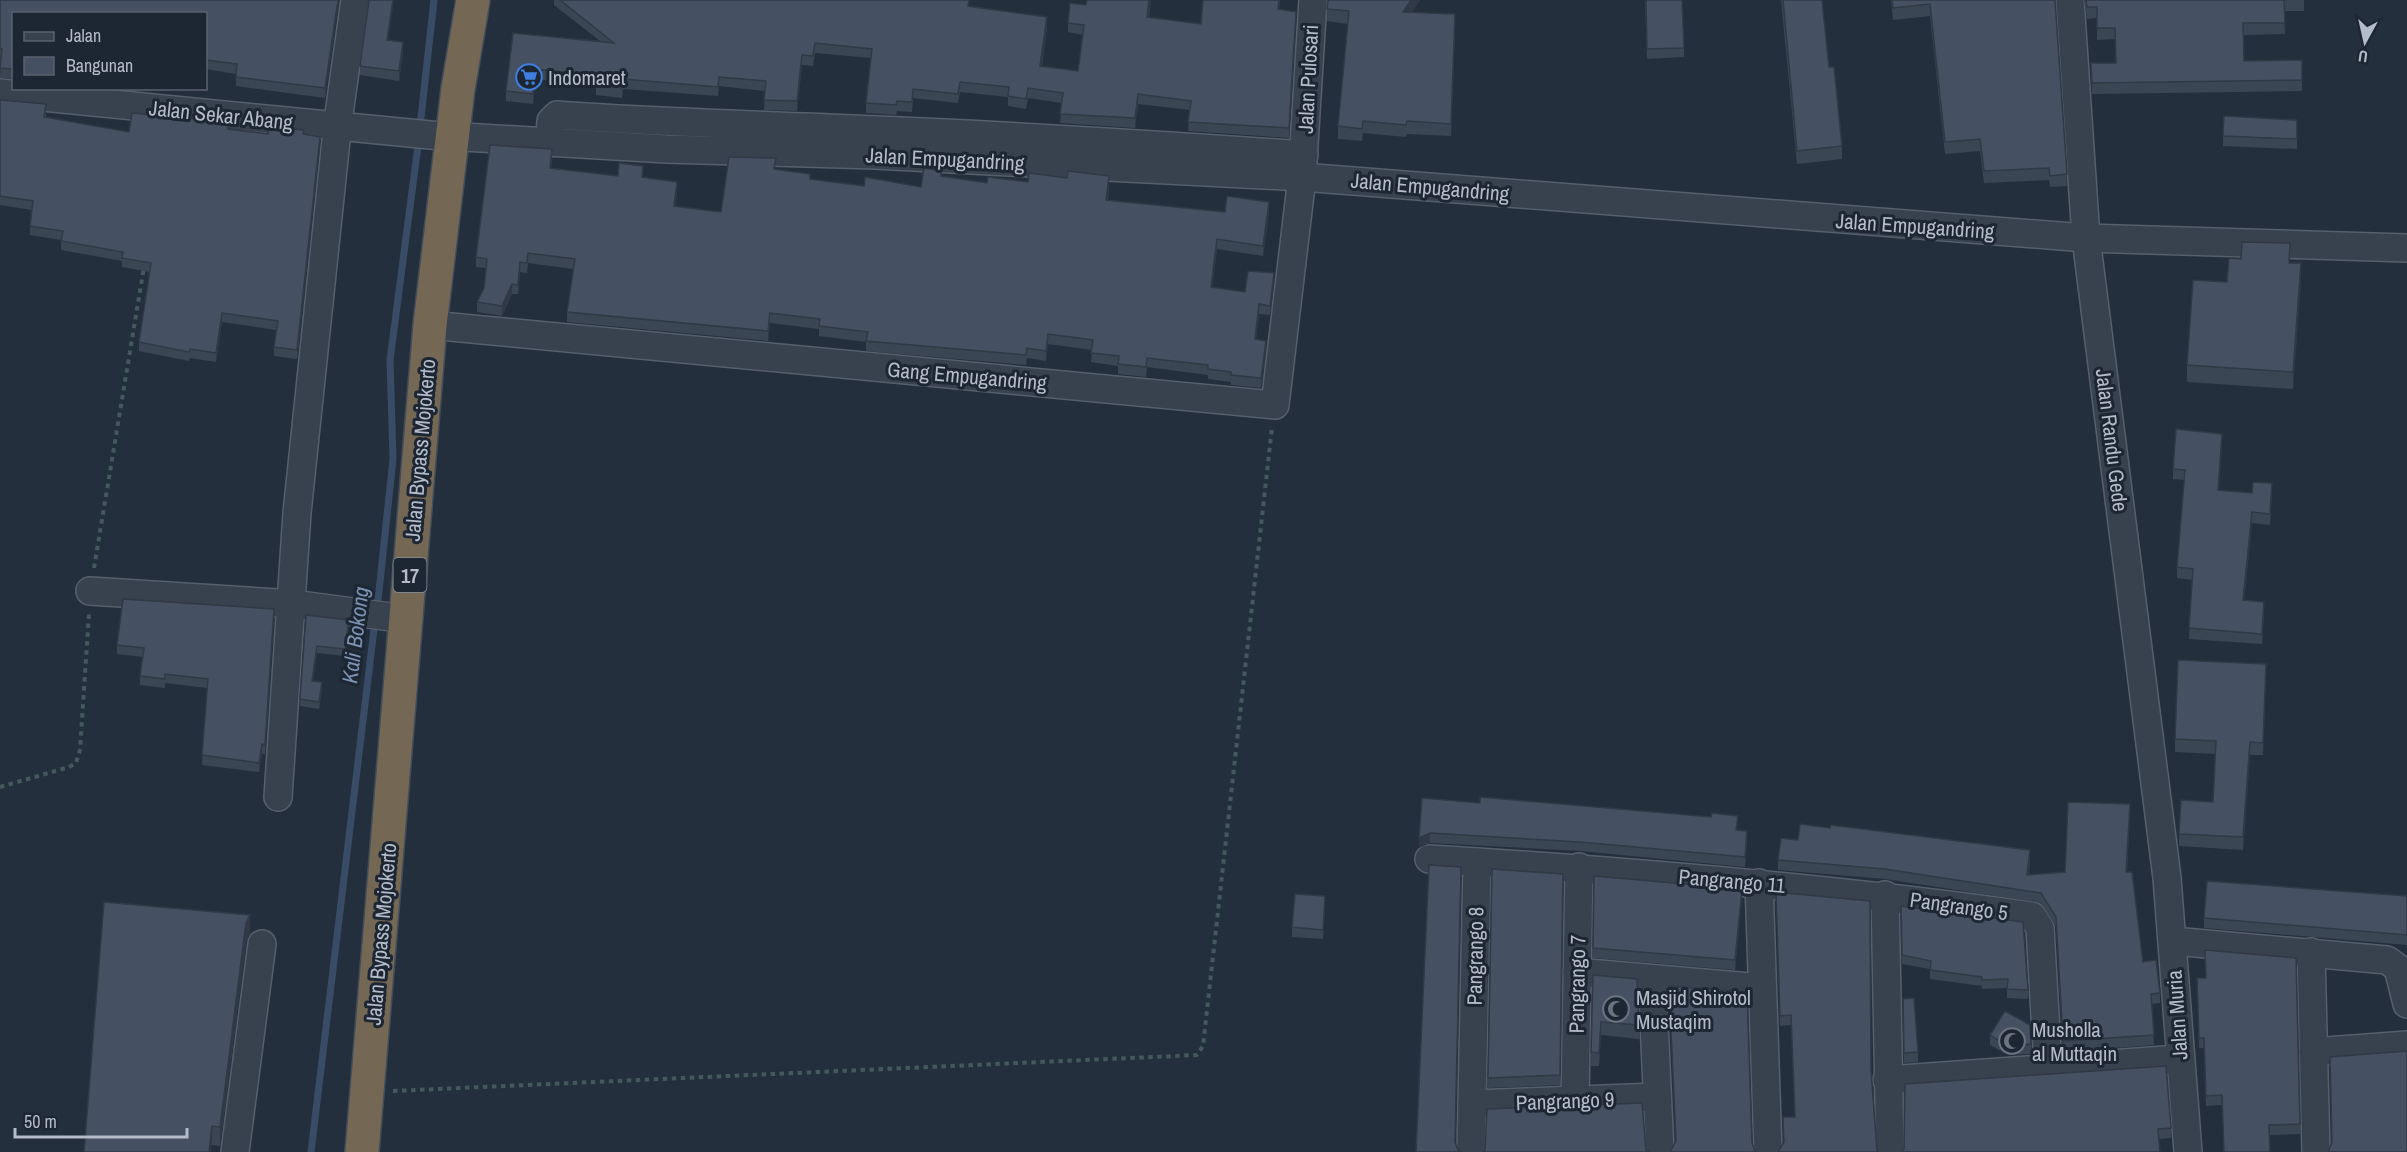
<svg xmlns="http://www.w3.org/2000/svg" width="2407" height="1152" font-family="'Archivo Narrow',sans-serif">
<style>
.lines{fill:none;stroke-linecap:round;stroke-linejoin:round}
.stream{stroke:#394c67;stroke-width:7}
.minor-casing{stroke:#565f6c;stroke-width:30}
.highway-casing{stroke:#434c59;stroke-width:36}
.path{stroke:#44595c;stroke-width:4;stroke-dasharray:4.5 4.5;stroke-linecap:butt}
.minor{stroke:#38414e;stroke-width:27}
.highway{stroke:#746855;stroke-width:33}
.wall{fill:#3b4654}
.shaded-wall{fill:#303945}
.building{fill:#455162;stroke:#303945;stroke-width:1.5}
.labels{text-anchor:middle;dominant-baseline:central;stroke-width:6;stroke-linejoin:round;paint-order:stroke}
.shield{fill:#1d2633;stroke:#878f9c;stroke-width:1.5}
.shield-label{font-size:20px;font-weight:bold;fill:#b4bcc9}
.poi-label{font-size:21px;fill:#b4bcc9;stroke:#1d2633;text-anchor:start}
.street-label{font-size:21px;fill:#b4bcc9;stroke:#1d2633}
.water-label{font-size:22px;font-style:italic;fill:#7c92b1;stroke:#1d2633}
</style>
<rect width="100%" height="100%" fill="#242f3e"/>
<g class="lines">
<g class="stream">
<path d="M420 127 434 0"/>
<path d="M377 610 393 459 390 360 419 138"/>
<path d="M311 1152 375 621"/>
</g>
<g class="minor-casing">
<g id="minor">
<path d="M2070 0 2086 238 2167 878 2188 1152"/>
<path d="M0 93 430 135 666 149 875 155 1302 177 2086 238 2407 248"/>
<path d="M549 143 551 121 557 115C664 123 771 125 878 130 1020 136 1162 145 1304 155"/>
<path d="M430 325 1275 405 1302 177 1313 0"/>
<path d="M90 591 293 604 406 619"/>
<path d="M278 797 297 513 338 121 355 0"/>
<path d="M1429 859C1631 871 1832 888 2032 916L2040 928 2048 1068"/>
<path d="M1759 883 1768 1152"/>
<path d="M1885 895 1890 1152"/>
<path d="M2173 941 2387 960 2398 968 2407 1004"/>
<path d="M2311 952 2316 1152"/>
<path d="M1577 972 1762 988"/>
<path d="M1652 979 1660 1152"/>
<path d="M2313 1052 2407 1045"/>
<path d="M1887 1080 2179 1059"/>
<path d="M1575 1100 1579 867"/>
<path d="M1472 1104 1657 1097"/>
<path d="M235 1152 262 944"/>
<path d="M1471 1152 1477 862"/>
</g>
</g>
<g class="highway-casing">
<path id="highway" d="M362 1152 430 325 458 89 473 0"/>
</g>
<g class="path">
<path d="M94 568 144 267"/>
<path d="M0 787 69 767 76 763 80 750 89 614"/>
<path d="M393 1091 1197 1055 1203 1046 1272 427"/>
</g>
<use href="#minor" class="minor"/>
<use href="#highway" class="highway"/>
</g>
<g class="wall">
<path d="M0 0H339L325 98 236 86V74L206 69V14H14V79L0 78 1 58H0Z"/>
<path d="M554 0H969V6L1047 27 1042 67 1078 71 1083 35 1068 32V23L1086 5 1087 0H1151L1149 17 1201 24 1280 0 1279 10 1296 21 1289 138 1188 131 1190 110 1138 104 1135 128 1060 123 1062 103 1028 98 1026 109 1008 106V97L960 92 958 103 913 98 912 112 897 111 896 115 866 113V103L871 58 815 53 813 66 802 65 797 111 764 110 765 91 719 86 718 96 623 89 622 98 596 95V86L536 79 533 104 506 101V91L513 33 600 41 554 5Z"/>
<path d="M1328 0H1420L1412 12 1455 27 1451 136 1407 134 1406 137 1363 133 1362 141 1338 139V126L1348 24 1327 21Z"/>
<path d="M1645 0 1684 48V57L1647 59Z"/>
<path d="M1781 0H1822L1829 67 1842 146V159L1797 164Z"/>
<path d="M1891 0H2055L2067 186 2050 187 2049 180 1984 183 1980 151 1945 154 1930 16 1893 20Z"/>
<path d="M2084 0H2304V11H2284L2285 34 2244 35V61L2302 60V91L2092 94 2091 63H2115V39L2097 40V18L2087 19Z"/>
<path d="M388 40 403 52 399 81 360 75V66Z"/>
<path d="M0 100 46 113V117L129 132 229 129 268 134H304L320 146 297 359 274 356V347L276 330 222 322 216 362 190 358 189 361 139 351V342L150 272 122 267V261L61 250V240L30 235V226L32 210 0 205Z"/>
<path d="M2297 120V149L2223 146V136Z"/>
<path d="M552 159 551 168 643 178 677 192 675 206 721 212 775 169 810 179 864 186 921 187 941 176 987 183 1028 182 1109 185 1108 200 1225 212H1269L1263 256 1217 249 1212 288 1245 292 1274 283 1270 315 1259 314 1256 339 1266 350 1261 388 1231 385V382L1208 379V375L1147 367 1146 377 1118 374V366L1091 362 1092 350 1048 344 1046 361 1027 358 1026 365 866 351V342L819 336V329L770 323 768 341 567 322V312L573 269 528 263 527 273 520 272 518 294H512L502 316 477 312V302L484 288 486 268 476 267V257Z"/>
<path d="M2290 263 2301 280 2293 389 2187 382V365L2227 282Z"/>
<path d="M2222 444 2219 490 2272 494 2270 525 2252 523 2244 600 2264 613 2262 644 2189 639 2192 580 2177 578V567L2185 480 2173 479V469Z"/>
<path d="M306 615 349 627 345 656 317 653 313 681 322 689 319 709 300 706Z"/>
<path d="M274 619 265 754H262L259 772 202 765 207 688 165 683V688L140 685V676L143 657 117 654V645Z"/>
<path d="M2266 677 2263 755H2250L2243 850 2179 846V834L2213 802 2215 754 2175 752V739Z"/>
<path d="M1422 798 1737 830 1747 841 1745 867 1580 851 1430 843 1419 848Z"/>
<path d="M2130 814 2127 872 2143 962 2160 993V1003L2152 1004 2154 1045 2063 1052 2056 927 2041 903 1885 879 1778 870V860L2030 861 2029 875 2065 872Z"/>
<path d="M1492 869 1563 874 1560 1085 1488 1088Z"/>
<path d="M1594 876 1742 898 1735 970 1593 958Z"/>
<path d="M1776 892 1871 1070 1877 1151 1783 1143 1795 1117 1791 1025 1780 1026Z"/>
<path d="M2407 896V945L2204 928V918Z"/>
<path d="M1325 906 1323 939 1292 937V927Z"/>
<path d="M1901 906 2028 990V999L2007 998V988L1982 989V986L1930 979V969L1902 964Z"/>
<path d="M250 934 246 942 220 1146 212 1145 84 1152Z"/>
<path d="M1593 975 1639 1025V1039L1601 1035 1599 1066H1591Z"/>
<path d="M2197 978 2300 1124V1134L2269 1135 2222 1105 2206 1106 2204 1048H2199Z"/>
<path d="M1903 999 1918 1052V1062L1904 1063Z"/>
<path d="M1990 1035 2031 1044V1054L2008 1055 1990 1045Z"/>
<path d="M2171 1128V1138L2159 1139 1901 1152Z"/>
</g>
<g class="shaded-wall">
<path d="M338 0H339L325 98V88Z"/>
<path d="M393 0H394L387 50V40Z"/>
<path d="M1149 0H1151L1147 27V17Z"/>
<path d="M1411 0H1420L1403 24V12Z"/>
<path d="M1296 12V21L1289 138V128Z"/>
<path d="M1455 14V27L1451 136V124Z"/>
<path d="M1047 17V27L1040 76V66Z"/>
<path d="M403 42V52L399 81V71Z"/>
<path d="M802 55V65L797 111V101Z"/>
<path d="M536 69V79L533 104V94Z"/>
<path d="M1138 94V104L1135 128V118Z"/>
<path d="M320 137V146L297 359V350Z"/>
<path d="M1109 176V185L1106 210V200Z"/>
<path d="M677 182V192L674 216V206Z"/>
<path d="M1269 202V212L1263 256V246Z"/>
<path d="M1217 239V249L1211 297V287Z"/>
<path d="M520 262V272L518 294V285Z"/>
<path d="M2301 263V280L2293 389V372Z"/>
<path d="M1274 273V283L1270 315V306Z"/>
<path d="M512 284V294L502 316V306Z"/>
<path d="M1259 304V314L1255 349V339Z"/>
<path d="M222 313V322L216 362V353Z"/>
<path d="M770 313V323L768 341V331Z"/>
<path d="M1048 334V344L1046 361V351Z"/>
<path d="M1266 341V350L1261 388V378Z"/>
<path d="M2222 434V444L2218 501V490Z"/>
<path d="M2272 483V494L2270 525V514Z"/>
<path d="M2252 512V523L2243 611V600Z"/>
<path d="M2264 602V613L2262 644V634Z"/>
<path d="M274 609V619L265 754V745Z"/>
<path d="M349 620V627L345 656V649Z"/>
<path d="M317 646V653L312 688V681Z"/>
<path d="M2250 742V755L2243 850V837Z"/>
<path d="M262 744V754L259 772V763Z"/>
<path d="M1747 831V841L1745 867V857Z"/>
<path d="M1430 833V843L1419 848V838Z"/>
<path d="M2030 850V861L2027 885V875Z"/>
<path d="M1742 889V898L1735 970V960Z"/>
<path d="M1325 896V906L1323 939V930Z"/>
<path d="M250 915V934L246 942 220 1146V1127L246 923Z"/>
<path d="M1601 1022V1035L1599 1066V1053Z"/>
<path d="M212 1126V1145L211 1152H209Z"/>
</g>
<g class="building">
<path d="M0 0H338L325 88 236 77 237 64 206 60V14H14V69L0 68 2 49 0 48Z"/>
<path d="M369 0H393L387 40 403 42 399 71 360 66Z"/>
<path d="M560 0H969L968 6 1047 17 1040 66 1078 71 1084 25 1068 23 1070 3 1086 5 1087 0H1149L1147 17 1201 24 1203 0H1279L1278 9 1296 12 1289 128 1188 122 1191 101 1138 94 1135 118 1060 114 1063 93 1028 88 1026 99 1008 96 1009 87 960 82 958 94 913 89 912 102 897 101 896 105 866 103 872 49 815 43 813 56 802 55 797 101 764 100 766 81 719 77 718 87 623 79 622 88 596 85 597 76 536 69 533 94 506 91 513 33 614 43Z"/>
<path d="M1328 0H1411L1403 12 1455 14 1451 124 1407 121 1406 125 1363 121 1362 129 1338 126 1349 11 1327 9Z"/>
<path d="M1646 0H1682L1684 48 1647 49Z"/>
<path d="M1783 0H1822L1829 67H1834L1842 146 1797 151Z"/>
<path d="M1892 0H2055L2067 174 2050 176 2049 168 1984 171 1980 139 1945 142 1930 4 1893 8Z"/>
<path d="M2086 0H2284L2285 23H2243L2244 61 2302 60V80L2092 83 2091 63H2116L2115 28H2097V7H2087Z"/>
<path d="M0 100 46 104 44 117 129 132 132 113 212 120 229 124 228 129 268 134 269 129 283 131V128L304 130 303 134 320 137 297 350 274 347 278 321 222 313 216 353 190 349 189 352 139 342 151 263 122 258 123 252 61 241 63 231 30 226 33 201 0 196Z"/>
<path d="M2224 116 2297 120V139L2223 136Z"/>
<path d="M490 145 552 149 550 168 618 176 619 163 643 166 642 177 677 182 674 206 721 212 729 157 776 158 774 169 810 174V179L864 186 865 177 921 187 924 168 941 171V176L987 183 988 177 1028 182 1029 173 1067 178 1068 171 1109 176 1106 200 1225 212 1227 196 1269 202 1263 246 1217 239 1211 287 1245 292 1248 271 1274 273 1270 306 1259 304 1255 339 1266 341 1261 378 1231 375V372L1208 369V365L1147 358 1146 367 1118 364 1119 356 1091 353 1093 340 1048 334 1046 351 1027 348 1026 355 866 341 868 332 819 326 820 319 770 313 768 331 567 312 575 259 528 253 527 263 520 262 518 285 512 284 502 306 477 302 484 288 487 259 476 257Z"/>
<path d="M2242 242 2290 243 2289 263H2301L2293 372 2187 365 2193 280 2227 282 2229 258 2241 259Z"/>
<path d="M2176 429 2222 434 2218 490 2252 493 2253 482 2272 483 2270 514 2252 512 2243 600 2264 602 2262 634 2189 628 2193 569 2177 567 2185 470 2173 469Z"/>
<path d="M123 599 274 609 265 745 262 744 259 763 202 755 208 679 165 674V679L140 676 144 648 117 645Z"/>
<path d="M306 615 349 620 345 649 317 646 312 681 322 682 319 702 300 699Z"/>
<path d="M2178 660 2266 664 2263 743 2250 742 2243 837 2179 834 2181 800 2213 802 2216 741 2175 739Z"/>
<path d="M1480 797 1711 817 1712 813 1738 816 1736 830 1747 831 1745 857 1580 842 1430 833 1419 838 1422 798 1480 803Z"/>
<path d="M2068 802 2130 804 2126 872H2132L2143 962 2156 960 2160 993 2151 994 2154 1035 2063 1041 2056 917 2041 893 1885 869 1778 860 1781 838 1798 840 1800 824 1830 828 1831 825 2030 850 2027 875 2065 872Z"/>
<path d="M1429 865 1461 867 1455 1142 1458 1150 1461 1152H1416Z"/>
<path d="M1492 869 1563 874 1560 1075 1488 1078Z"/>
<path d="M1594 876 1742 889 1735 960 1593 948Z"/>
<path d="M2207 881 2407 896V935L2204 918Z"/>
<path d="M1776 892 1870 901 1871 1070 1877 1151 1879 1152H1778L1784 1142 1783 1117H1795L1791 1015 1780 1016Z"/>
<path d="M1295 894 1325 896 1323 930 1292 927Z"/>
<path d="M104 902 250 915 246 923 220 1127 212 1126 209 1152H84Z"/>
<path d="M1901 906 2023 922 2028 990 2007 989 2008 979 1982 980V977L1930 970 1931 961 1902 955Z"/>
<path d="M2205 950 2296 958 2300 1124 2269 1125 2270 1152H2224L2222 1095 2206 1096 2204 1038H2199L2197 978H2206Z"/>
<path d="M1593 975 1637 979 1639 1025 1601 1022 1599 1053 1591 1052Z"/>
<path d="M1669 986 1747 992 1752 1143 1755 1151 1756 1152H1670L1676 1141Z"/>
<path d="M1914 998 1918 1052 1904 1053 1903 999Z"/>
<path d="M2005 1011 2030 1025 2031 1044 2008 1046 1990 1035Z"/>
<path d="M2407 1051V1152H2328L2332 1142 2330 1057Z"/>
<path d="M2166 1066 2171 1128 2158 1129 2160 1152H1901L1904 1149 1905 1084Z"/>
<path d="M1642 1103 1646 1150 1650 1152H1482L1485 1150 1487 1109Z"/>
</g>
<defs>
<g id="supermarket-ring" transform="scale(1.35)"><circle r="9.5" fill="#1d2633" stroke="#3f7fe0" stroke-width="1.5"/><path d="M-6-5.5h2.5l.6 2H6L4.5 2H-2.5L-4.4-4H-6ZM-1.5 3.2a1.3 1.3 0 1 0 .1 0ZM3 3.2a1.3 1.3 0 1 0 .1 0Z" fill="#3f7fe0"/></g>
<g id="mosque-ring" transform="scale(1.35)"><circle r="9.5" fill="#1d2633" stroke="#6b7280" stroke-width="1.5"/><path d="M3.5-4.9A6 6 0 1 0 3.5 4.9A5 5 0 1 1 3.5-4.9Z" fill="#6b7280"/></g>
</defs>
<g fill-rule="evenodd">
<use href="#supermarket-ring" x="529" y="77"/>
<use href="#mosque-ring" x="1616" y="1009"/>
<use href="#mosque-ring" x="2012" y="1041"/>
</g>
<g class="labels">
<rect class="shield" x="393.5" y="558" width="33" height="34" rx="4.5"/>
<g class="shield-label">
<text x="410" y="575">17</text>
</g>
<g class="poi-label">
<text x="548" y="77">Indomaret</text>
<text x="1636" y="997">Masjid Shirotol<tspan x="1636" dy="24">Mustaqim</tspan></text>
<text x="2032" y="1029">Musholla<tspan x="2032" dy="24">al Muttaqin</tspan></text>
</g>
<g class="street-label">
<text transform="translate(1308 79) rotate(-87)">Jalan Pulosari</text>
<text transform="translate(221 115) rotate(6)">Jalan Sekar Abang</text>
<text transform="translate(945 159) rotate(3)">Jalan Empugandring</text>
<text transform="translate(1430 187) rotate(5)">Jalan Empugandring</text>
<text transform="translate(1915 226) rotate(4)">Jalan Empugandring</text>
<text transform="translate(967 376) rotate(5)">Gang Empugandring</text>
<text transform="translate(2112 440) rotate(83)">Jalan Randu Gede</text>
<text transform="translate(420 450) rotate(-85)">Jalan Bypass Mojokerto</text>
<text transform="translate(1732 881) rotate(5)">Pangrango 11</text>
<text transform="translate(1959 906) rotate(8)">Pangrango 5</text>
<text transform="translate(381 934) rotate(-85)">Jalan Bypass Mojokerto</text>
<text transform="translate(1475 956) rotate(-89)">Pangrango 8</text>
<text transform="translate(1577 984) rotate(-89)">Pangrango 7</text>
<text transform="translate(2177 1015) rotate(-94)">Jalan Muria</text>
<text transform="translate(1565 1101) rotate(-2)">Pangrango 9</text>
</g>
<g class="water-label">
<text transform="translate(355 635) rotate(-83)">Kali Bokong</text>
</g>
</g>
<rect x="12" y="12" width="195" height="78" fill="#1d2633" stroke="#59626f" stroke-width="1.5"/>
<rect x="24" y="32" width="30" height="9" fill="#38414e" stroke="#59626f" stroke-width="1.5"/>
<text x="66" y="42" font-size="18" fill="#b4bcc9">Jalan</text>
<rect x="24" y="57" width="30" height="18" fill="#455162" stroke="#59626f" stroke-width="1.5"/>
<text x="66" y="72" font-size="18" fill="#b4bcc9">Bangunan</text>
<g transform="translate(2365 42) rotate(188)" stroke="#1d2633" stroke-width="4.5" paint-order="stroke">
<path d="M0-4.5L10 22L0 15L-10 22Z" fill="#b4bcc9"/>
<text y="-9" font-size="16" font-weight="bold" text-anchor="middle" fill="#b4bcc9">U</text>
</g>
<path d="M15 1128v9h172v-9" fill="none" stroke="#b4bcc9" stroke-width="3"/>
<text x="24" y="1128" font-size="18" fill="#b4bcc9" stroke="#1d2633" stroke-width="4.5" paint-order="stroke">50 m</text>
</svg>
